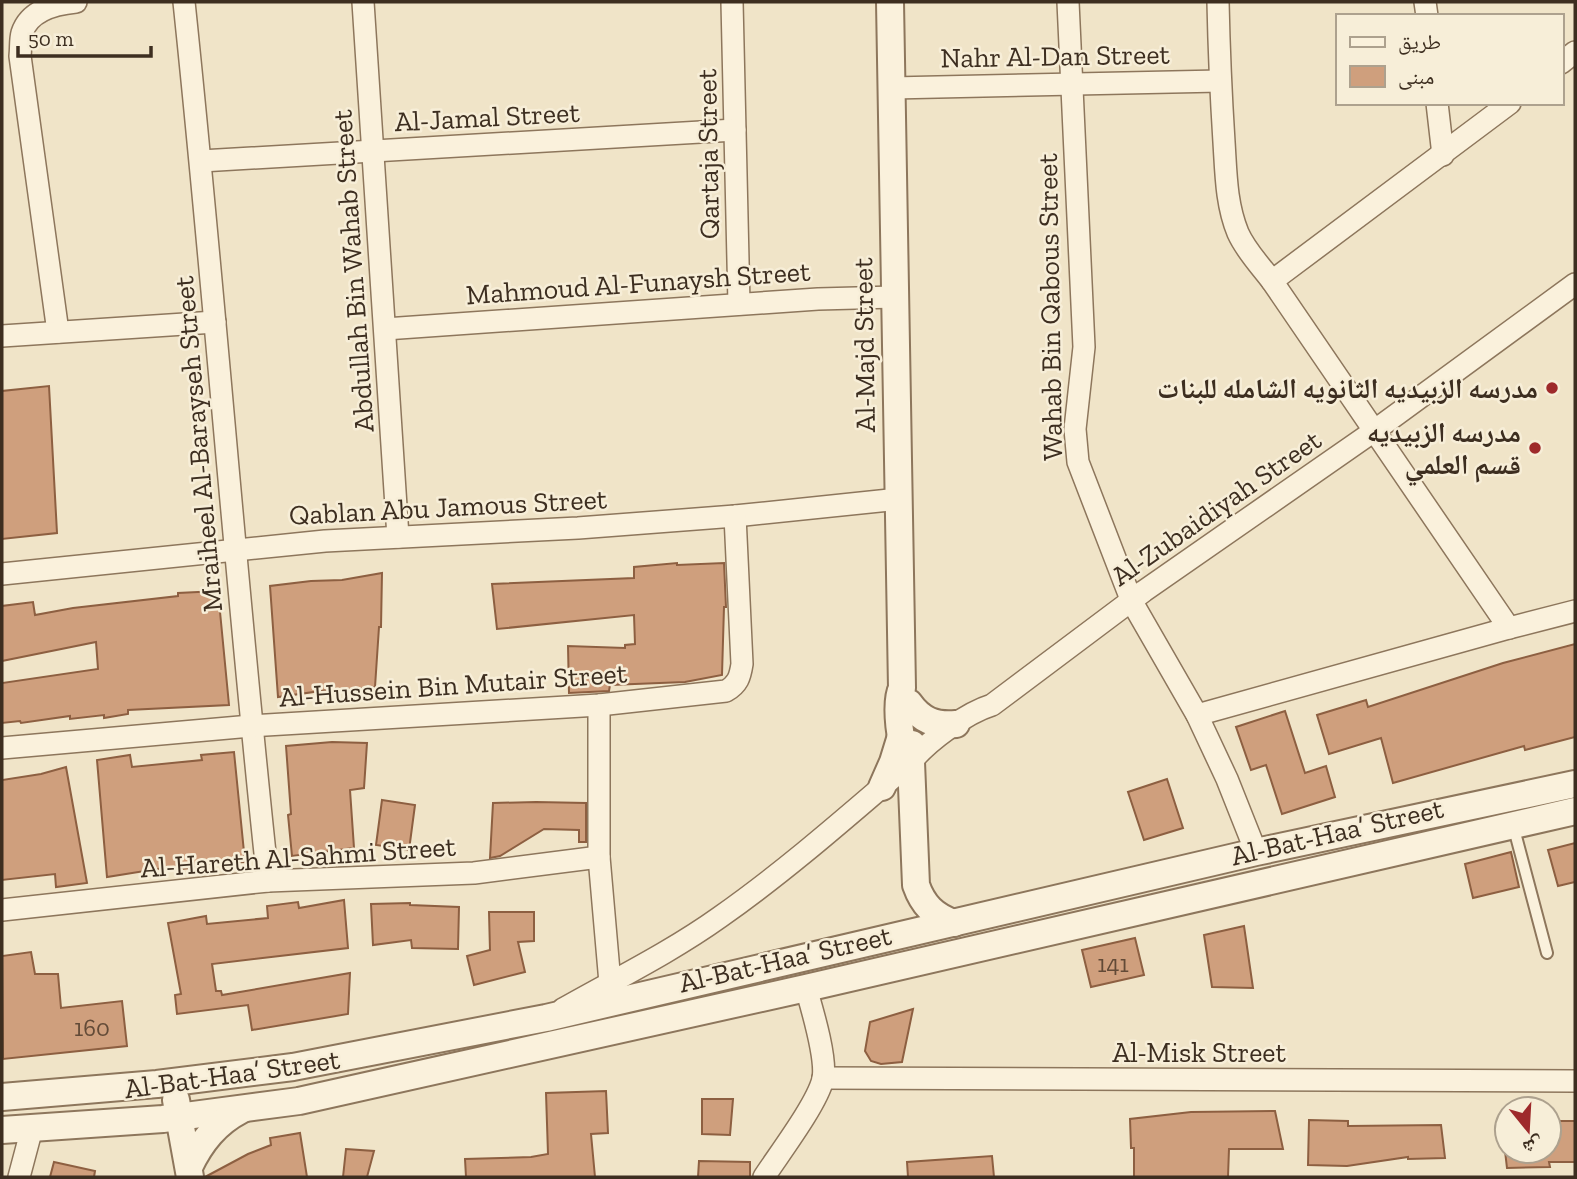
<svg xmlns="http://www.w3.org/2000/svg" width="1577" height="1179" font-family="'Zilla Slab','Noto Naskh Arabic',serif">
<style>
.building{fill:#cf9f7d;stroke:#8d5f41;stroke-width:2}
.lines{fill:none;stroke-linecap:round;stroke-linejoin:round}
.service-casing{stroke:#8d765c;stroke-width:14}
.minor-casing{stroke:#8d765c;stroke-width:24}
.tertiary-casing{stroke:#8d765c;stroke-width:30}
.service{stroke:#faf1dc;stroke-width:10}
.minor{stroke:#faf1dc;stroke-width:21}
.tertiary{stroke:#faf1dc;stroke-width:26}
.poi-dot{fill:#9e2a2b;stroke:#f7eed8;stroke-width:2.5}
.labels{text-anchor:middle;dominant-baseline:central;stroke-width:5;stroke-linejoin:round;paint-order:stroke}
.number-label{font-size:24px;fill:#624a37}
.street-label{font-size:28px;fill:#3d2e20;stroke:#f7eed8}
.poi-label{font-size:28px;font-weight:bold;fill:#3d2e20;stroke:#f7eed8;text-anchor:end}
</style>
<rect width="100%" height="100%" fill="#f0e4c8"/>
<g class="building">
<path d="M49 386 57 533 2 539V391Z"/>
<path d="M677 563V565L724 563 726 607H724L722 675 685 682 610 685 609 691 569 693 568 646 625 648V645L635 644 634 615 497 629 492 584 634 578V567Z"/>
<path d="M382 573 381 627H379L375 687 335 691V689L278 697 270 586 311 581 342 580Z"/>
<path d="M218 591 229 705 128 710V714L104 718V715L70 719V716L21 723 20 721 2 723V683L98 669 96 642 2 661V606L33 602 35 615 73 608 178 596V593Z"/>
<path d="M1575 644V737L1525 750 1524 746 1393 783 1381 738 1329 754 1317 715 1366 700 1368 707 1503 663Z"/>
<path d="M1285 711 1305 773 1326 766 1335 797 1282 814 1266 765 1251 770 1236 727Z"/>
<path d="M332 742 367 743 364 788 350 790 354 848 292 856 288 815 291 814 286 746Z"/>
<path d="M234 752 245 862 198 864V867L164 871 163 868 107 877 97 760 130 755 132 767 202 760 201 755Z"/>
<path d="M66 767 87 883 56 887 55 874 2 880V780L41 774Z"/>
<path d="M1167 779 1183 828 1144 840 1128 792Z"/>
<path d="M382 800 415 805 409 850 376 845Z"/>
<path d="M536 802 586 803V842H579V830L544 829 500 856 490 858 493 803Z"/>
<path d="M1575 843V882L1558 886 1548 850Z"/>
<path d="M1511 852 1519 887 1473 898 1465 864Z"/>
<path d="M344 900 348 948 212 964 216 991H221L222 995 350 973 348 1014 252 1030 248 1005 177 1014 175 995 181 994 168 923 206 916 207 924 268 918 267 906 298 902 299 908Z"/>
<path d="M410 903V905L459 907 458 949 412 948 411 940 373 945 371 904Z"/>
<path d="M489 912H534V941L518 942 525 972 474 985 467 956 490 950Z"/>
<path d="M1244 926 1253 988 1212 987 1204 935Z"/>
<path d="M1135 938 1144 975 1091 987 1082 950Z"/>
<path d="M31 952 35 974H58L61 1008 122 1001 127 1046 3 1059 2 956Z"/>
<path d="M913 1009 902 1062 881 1064 871 1061 865 1051 870 1022Z"/>
<path d="M606 1091 608 1133 591 1134 595 1177H466L465 1159 531 1157 548 1154 546 1093Z"/>
<path d="M702 1099H733L730 1135 702 1134Z"/>
<path d="M1275 1111 1283 1149H1229L1228 1177H1134V1148H1131L1130 1119 1191 1112Z"/>
<path d="M1309 1120 1348 1121V1126L1441 1125 1445 1158 1408 1159V1157L1347 1166 1308 1165Z"/>
<path d="M1549 1121H1575V1162H1549L1550 1167 1507 1168 1505 1151H1549Z"/>
<path d="M300 1133 307 1177H205L248 1154 271 1145 270 1138Z"/>
<path d="M346 1149 374 1151 367 1177H343Z"/>
<path d="M992 1156 994 1177H908L907 1162Z"/>
<path d="M699 1161 750 1162V1177H698Z"/>
<path d="M54 1162 95 1171 94 1177H50Z"/>
</g>
<g class="lines">
<g class="service-casing">
<path id="service" d="M1513 825 1547 953"/>
</g>
<g class="minor-casing">
<g id="minor">
<path d="M184 2C215 295 236 588 268 881"/>
<path d="M363 2 398 537"/>
<path d="M732 2 739 304"/>
<path d="M1068 2 1084 347 1075 429 1078 462 1132 602 1197 715 1227 779 1256 852"/>
<path d="M1218 2C1219 49 1221 95 1224 142 1226 173 1226 204 1238 233 1246 251 1260 265 1272 281L1509 628"/>
<path d="M1425 2 1427 16"/>
<path d="M1561 63 1575 52"/>
<path d="M892 88 1220 81"/>
<path d="M1437 103 1443 155"/>
<path d="M201 161 735 130"/>
<path d="M1272 281 1510 103"/>
<path d="M385 329 818 299 895 297"/>
<path d="M58 332 20 56C21 49 20 40 22 33 29 11 55 4 76 2"/>
<path d="M2 336 215 322"/>
<path d="M2 574 325 541 578 528 735 516 899 499"/>
<path d="M599 705V857L610 983"/>
<path d="M1197 715 1509 628 1575 611"/>
<path d="M2 748 251 726 599 705 726 691C738 684 740 677 742 664L735 516"/>
<path d="M2 910 268 881 474 873 599 857"/>
<path d="M563 1009C616 979 671 952 720 917 787 870 849 815 911 762 928 741 966 713 992 705L1144 591 1374 431 1575 284"/>
<path d="M823 1078 1575 1081"/>
<path d="M19 1177 32 1128"/>
<path d="M764 1177C779 1154 817 1104 823 1079 827 1058 812 1009 806 988"/>
</g>
</g>
<g class="tertiary-casing">
<g id="tertiary">
<path d="M890 2 902 688C895 702 899 751 911 762"/>
<path d="M909 703C921 720 935 726 956 724"/>
<path d="M912 744 911 762 916 885C923 905 934 916 954 923"/>
<path d="M882 787 893 762 901 736"/>
<path d="M2 1097 157 1084 293 1067 546 1018 1256 852 1575 784"/>
<path d="M176 1100 190 1177"/>
<path d="M2 1130 163 1119 299 1101 806 988 1575 811"/>
<path d="M189 1167C201 1142 216 1123 241 1110"/>
</g>
</g>
<use href="#service" class="service"/>
<use href="#minor" class="minor"/>
<use href="#tertiary" class="tertiary"/>
</g>
<g class="poi-dot">
<circle cx="1552" cy="388" r="7"/>
<circle cx="1535" cy="448" r="7"/>
</g>
<g class="labels">
<g class="number-label">
<text x="1113" y="963">141</text>
<text x="92" y="1027">160</text>
</g>
<g class="street-label">
<text transform="translate(1055 56) rotate(-1)">Nahr Al-Dan Street</text>
<text transform="translate(487 117) rotate(-3)">Al-Jamal Street</text>
<text transform="translate(708 154) rotate(-91)">Qartaja Street</text>
<text transform="translate(353 271) rotate(-94)">Abdullah Bin Wahab Street</text>
<text transform="translate(638 283) rotate(-4)">Mahmoud Al-Funaysh Street</text>
<text transform="translate(1050 307) rotate(-91)">Wahab Bin Qabous Street</text>
<text transform="translate(864 345) rotate(-91)">Al-Majd Street</text>
<text transform="translate(198 444) rotate(-95)">Mraiheel Al-Barayseh Street</text>
<text transform="translate(448 507) rotate(-3)">Qablan Abu Jamous Street</text>
<text transform="translate(1216 508) rotate(-35)">Al-Zubaidiyah Street</text>
<text transform="translate(453 685) rotate(-4)">Al-Hussein Bin Mutair Street</text>
<text transform="translate(1337 832) rotate(-13)">Al-Bat-Haa’ Street</text>
<text transform="translate(298 857) rotate(-4)">Al-Hareth Al-Sahmi Street</text>
<text transform="translate(785 959) rotate(-13)">Al-Bat-Haa’ Street</text>
<text x="1199" y="1052">Al-Misk Street</text>
<text transform="translate(232 1074) rotate(-8)">Al-Bat-Haa’ Street</text>
</g>
<g class="poi-label">
<text x="1538" y="388">مدرسه الزبيديه الثانويه الشامله للبنات</text>
<text x="1521" y="432">مدرسه الزبيديه<tspan x="1521" dy="32">قسم العلمي</tspan></text>
</g>
</g>
<rect width="1577" height="1179" fill="none" stroke="#3d2e20" stroke-width="7"/>
<rect x="1336" y="14" width="228" height="91" fill="#f7eed8" stroke="#ada18e" stroke-width="2"/>
<rect x="1350" y="37" width="35" height="10" fill="#faf1dc" stroke="#ada18e" stroke-width="2"/>
<text x="1398" y="49" font-size="21" fill="#3d2e20">طريق</text>
<rect x="1350" y="66" width="35" height="21" fill="#cf9f7d" stroke="#ada18e" stroke-width="2"/>
<text x="1398" y="84" font-size="21" fill="#3d2e20">مبنى</text>
<g transform="translate(1528 1130) rotate(162)"><circle r="33" fill="#f7eed8" stroke="#ada18e" stroke-width="2"/>
<path d="M0-5L12 26L0 18L-12 26Z" fill="#9e2a2b"/>
<text y="-10" font-size="19" font-weight="bold" text-anchor="middle" fill="#3d2e20">ش</text>
</g>
<path d="M18 46v10h133v-10" fill="none" stroke="#3d2e20" stroke-width="3.5"/>
<text x="28" y="46" font-size="21" fill="#3d2e20" stroke="#f7eed8" stroke-width="5" paint-order="stroke">50 m</text>
</svg>
